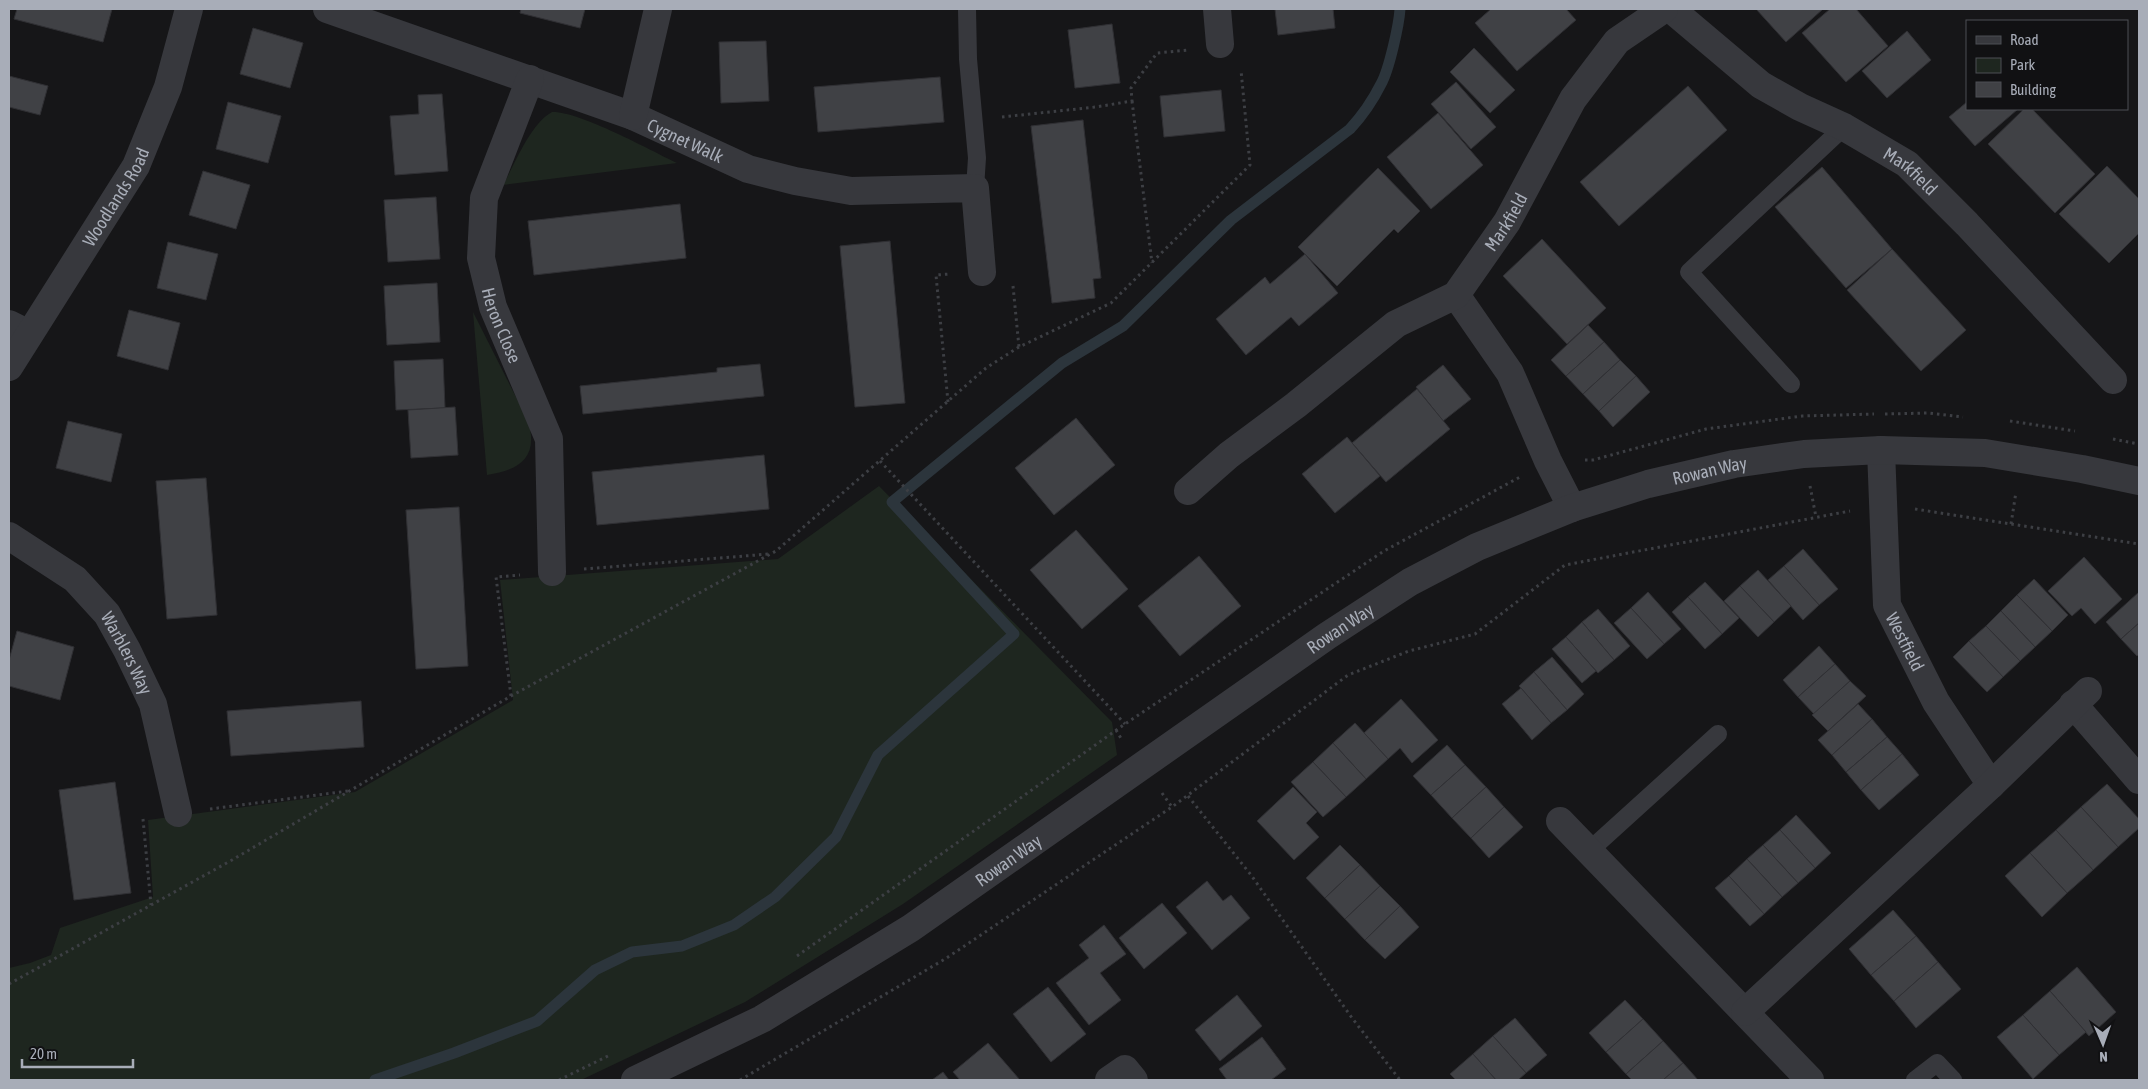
<svg xmlns="http://www.w3.org/2000/svg" width="2148" height="1089" font-family="'Asap Condensed',sans-serif">
<style>
.green{fill:#1e261f}
.lines{fill:none;stroke-linecap:round;stroke-linejoin:round}
.stream{stroke:#2c353c;stroke-width:11}
.building{fill:#404145;stroke:#303034}
.path{stroke:#3d3f44;stroke-width:3;stroke-dasharray:2.5 4;stroke-linecap:butt}
.service{stroke:#37383d;stroke-width:18}
.minor{stroke:#37383d;stroke-width:28}
.tertiary{stroke:#37383d;stroke-width:28}
.labels{text-anchor:middle;dominant-baseline:central;stroke-width:4;stroke-linejoin:round;paint-order:stroke}
.street-label{font-size:18px;fill:#a8adb8;stroke:#111113}
</style>
<rect width="100%" height="100%" fill="#161618"/>
<g class="green">
<path d="M552 112C579 111 650 150 677 163L503 185C515 164 530 124 552 112Z"/>
<path d="M473 312 528 421C539 457 520 470 487 475Z"/>
<path d="M879 486 1112 722 1117 755 903 904 745 1002 581 1080H9V968L30 963 51 955 60 928 153 897 148 820 355 792 513 700 500 580 778 559Z"/>
</g>
<g class="lines">
<path class="stream" d="M375 1080 454 1053 537 1021 595 970 632 952 682 946 734 925 775 897 836 837 878 755 1014 634 892 502 1062 363 1123 326 1231 220 1350 129C1362 116 1373 100 1381 84 1389 70 1399 25 1400 9"/>
</g>
<g class="building">
<path d="M17 9H112L103 42 14 19Z"/>
<path d="M521 9H585L580 28 520 13Z"/>
<path d="M1275 9H1333L1335 28 1278 35Z"/>
<path d="M1491 9H1566L1576 20 1517 71 1475 23Z"/>
<path d="M1756 9H1823L1786 42Z"/>
<path d="M1830 9H1856L1888 46 1846 82 1802 33Z"/>
<path d="M1112 24 1120 83 1075 88 1068 30Z"/>
<path d="M253 28 303 43 290 88 240 74Z"/>
<path d="M1907 31 1931 60 1887 98 1862 71Z"/>
<path d="M766 41 769 101 721 103 719 42Z"/>
<path d="M1474 48 1515 90 1490 113 1450 72Z"/>
<path d="M9 76 48 86 40 115 9 107Z"/>
<path d="M940 77 944 122 818 132 814 87Z"/>
<path d="M1456 82 1496 127 1471 149 1431 104Z"/>
<path d="M1688 86 1727 130 1619 226 1580 182Z"/>
<path d="M1221 90 1225 131 1164 137 1160 96Z"/>
<path d="M442 94 448 171 395 175 390 116 419 114 418 95Z"/>
<path d="M228 102 281 116 268 163 216 149Z"/>
<path d="M1967 102V109H2018L1975 146 1949 117Z"/>
<path d="M2024 109H2032L2095 174 2055 213 1988 144Z"/>
<path d="M1438 113 1483 165 1431 209 1387 157Z"/>
<path d="M1083 120 1101 278 1093 279 1095 298 1052 303 1031 126Z"/>
<path d="M2107 166 2139 199V233L2109 263 2059 214Z"/>
<path d="M1822 167 1892 249 1846 288 1775 207Z"/>
<path d="M1378 168 1420 211 1398 233 1394 229 1337 286 1298 247Z"/>
<path d="M203 171 250 185 236 229 189 215Z"/>
<path d="M436 197 440 259 388 262 384 200Z"/>
<path d="M680 204 686 258 534 275 528 221Z"/>
<path d="M1542 239 1606 308 1567 344 1503 276Z"/>
<path d="M890 241 905 403 855 407 840 246Z"/>
<path d="M168 242 218 254 206 300 157 288Z"/>
<path d="M1892 249 1966 330 1921 371 1847 290Z"/>
<path d="M1305 254 1338 293 1299 326 1291 317 1246 355 1216 319 1265 277 1270 284Z"/>
<path d="M437 283 440 342 387 345 384 286Z"/>
<path d="M129 310 180 323 168 370 117 356Z"/>
<path d="M1588 325 1604 342 1566 376 1551 360Z"/>
<path d="M1604 342 1620 360 1583 394 1566 376Z"/>
<path d="M443 359 445 408 396 410 394 361Z"/>
<path d="M1620 360 1636 376 1599 411 1583 394Z"/>
<path d="M760 364 764 396 583 414 580 386 717 372V368Z"/>
<path d="M1443 365 1471 399 1443 421 1416 387Z"/>
<path d="M1636 376 1650 392 1613 427 1599 411Z"/>
<path d="M1417 389 1450 429 1386 482 1352 443Z"/>
<path d="M455 407 458 455 411 458 408 410Z"/>
<path d="M1076 418 1115 465 1054 515 1015 468Z"/>
<path d="M68 421 122 434 111 482 56 468Z"/>
<path d="M1347 437 1380 476 1335 513 1302 474Z"/>
<path d="M764 455 769 509 597 525 592 472Z"/>
<path d="M206 478 217 615 167 619 156 481Z"/>
<path d="M459 507 468 666 416 669 406 510Z"/>
<path d="M1076 530 1128 589 1082 629 1030 570Z"/>
<path d="M1803 549 1838 589 1819 605 1784 566Z"/>
<path d="M1199 556 1241 606 1180 656 1138 606Z"/>
<path d="M2084 557 2122 599 2095 624 2081 608 2072 616 2048 591Z"/>
<path d="M1784 566 1819 605 1803 620 1768 580Z"/>
<path d="M1758 570 1791 606 1774 622 1740 586Z"/>
<path d="M2034 579 2068 615 2052 631 2017 595Z"/>
<path d="M1705 582 1739 618 1722 634 1688 597Z"/>
<path d="M1740 586 1774 622 1758 637 1724 601Z"/>
<path d="M1648 592 1681 629 1664 644 1631 608Z"/>
<path d="M2139 592V623L2121 639 2106 622Z"/>
<path d="M2017 595 2052 631 2035 647 2001 611Z"/>
<path d="M1688 597 1722 634 1705 649 1672 612Z"/>
<path d="M1631 608 1664 644 1647 659 1614 623Z"/>
<path d="M1598 609 1630 646 1614 660 1582 622Z"/>
<path d="M2001 611 2035 647 2020 661 1986 626Z"/>
<path d="M1582 622 1614 660 1598 673 1566 637Z"/>
<path d="M2139 623V654L2137 656 2121 639Z"/>
<path d="M1986 626 2020 661 2003 677 1969 641Z"/>
<path d="M17 631 74 647 60 700 9 686V660Z"/>
<path d="M1566 637 1596 671 1582 683 1552 649Z"/>
<path d="M1969 641 2003 677 1987 692 1953 657Z"/>
<path d="M1819 646 1835 664 1798 697 1783 680Z"/>
<path d="M1552 657 1584 694 1567 710 1534 672Z"/>
<path d="M1835 664 1850 681 1814 714 1798 697Z"/>
<path d="M1534 672 1567 710 1551 723 1519 686Z"/>
<path d="M1850 681 1866 696 1828 731 1812 715Z"/>
<path d="M1521 688 1551 723 1532 740 1502 704Z"/>
<path d="M1401 699 1438 740 1412 763 1400 748 1388 759 1364 733Z"/>
<path d="M361 701 364 747 231 756 227 711Z"/>
<path d="M1858 704 1872 719 1832 755 1818 740Z"/>
<path d="M1872 719 1887 737 1846 772 1832 755Z"/>
<path d="M1355 723 1388 759 1366 779 1333 743Z"/>
<path d="M1887 737 1902 754 1861 790 1846 772Z"/>
<path d="M1333 743 1366 779 1346 797 1313 762Z"/>
<path d="M1447 745 1465 765 1431 795 1413 776Z"/>
<path d="M1902 754 1919 775 1879 810 1861 790Z"/>
<path d="M1313 762 1346 797 1323 817 1291 782Z"/>
<path d="M1465 765 1486 787 1452 818 1431 795Z"/>
<path d="M115 782 131 893 74 900 59 790Z"/>
<path d="M2107 784 2139 819V828L2118 847 2081 807Z"/>
<path d="M1293 787 1317 812 1306 823 1319 837 1294 860 1257 821Z"/>
<path d="M1486 787 1504 807 1471 838 1452 818Z"/>
<path d="M1504 807 1523 827 1489 858 1471 838Z"/>
<path d="M2081 807 2118 847 2093 870 2056 830Z"/>
<path d="M1796 815 1831 853 1815 868 1780 830Z"/>
<path d="M1780 830 1815 868 1798 883 1763 845Z"/>
<path d="M2056 830 2093 870 2067 893 2030 853Z"/>
<path d="M1340 845 1360 865 1325 898 1306 878Z"/>
<path d="M1763 845 1798 883 1782 897 1747 859Z"/>
<path d="M2030 853 2067 893 2042 917 2005 876Z"/>
<path d="M1747 859 1782 897 1764 914 1729 876Z"/>
<path d="M1360 865 1380 886 1345 919 1325 898Z"/>
<path d="M1729 876 1764 914 1750 926 1715 888Z"/>
<path d="M1207 881 1223 901 1231 895 1250 918 1212 950 1176 907Z"/>
<path d="M1380 886 1400 906 1365 940 1345 919Z"/>
<path d="M1162 903 1187 933 1144 969 1119 938Z"/>
<path d="M1400 906 1419 927 1385 959 1365 940Z"/>
<path d="M1893 910 1916 936 1871 975 1849 949Z"/>
<path d="M1104 925 1126 954 1100 973 1121 1000 1089 1025 1056 983 1089 958 1079 945Z"/>
<path d="M1916 936 1938 962 1894 1001 1871 975Z"/>
<path d="M1938 962 1961 989 1916 1028 1894 1001Z"/>
<path d="M2077 967 2116 1012 2089 1036 2050 991Z"/>
<path d="M1048 987 1086 1034 1051 1062 1013 1014Z"/>
<path d="M2050 991 2086 1032 2059 1055 2023 1015Z"/>
<path d="M1237 995 1262 1026 1220 1061 1195 1030Z"/>
<path d="M1625 1000 1643 1019 1606 1052 1589 1033Z"/>
<path d="M2023 1015 2059 1055 2033 1079 1997 1037Z"/>
<path d="M1515 1018 1547 1055 1526 1073 1493 1036Z"/>
<path d="M1643 1019 1663 1041 1626 1074 1606 1052Z"/>
<path d="M1493 1036 1526 1073 1518 1080H1496L1473 1054Z"/>
<path d="M1262 1037 1286 1069 1271 1080H1227L1219 1069Z"/>
<path d="M1663 1041 1683 1063 1663 1080H1632L1626 1074Z"/>
<path d="M988 1043 1020 1080H960L953 1072Z"/>
<path d="M1473 1054 1496 1080H1456L1450 1074Z"/>
<path d="M1683 1063 1698 1080H1663Z"/>
<path d="M943 1072 949 1080H932Z"/>
</g>
<g class="lines">
<g class="path">
<path d="M1132 101 1152 263"/>
<path d="M1002 117 1096 107 1132 101 1131 88 1157 53 1188 50"/>
<path d="M1013 286 1019 347"/>
<path d="M948 402 936 275 950 274"/>
<path d="M1885 414 1928 413 1963 417"/>
<path d="M2010 421 2075 431"/>
<path d="M2113 439 2139 444"/>
<path d="M1585 460H1593L1706 429 1802 416 1874 414"/>
<path d="M880 461 1125 724"/>
<path d="M1810 486 1816 517"/>
<path d="M1915 509 2139 544"/>
<path d="M2011 524 2016 492"/>
<path d="M584 569 769 554"/>
<path d="M511 696 496 577 520 575"/>
<path d="M1116 730 1122 740"/>
<path d="M1162 793 1172 807"/>
<path d="M1188 796 1251 875 1352 1018 1400 1080"/>
<path d="M210 809 348 791"/>
<path d="M143 819 151 905"/>
<path d="M797 956 1125 724 1384 551 1520 477"/>
<path d="M9 984 232 860 511 696 776 551 986 368 1019 347 1111 303 1250 165 1241 70"/>
<path d="M559 1080 610 1055"/>
<path d="M740 1080 945 959 1172 807 1348 675 1409 651 1475 634 1565 565 1850 511"/>
</g>
<g class="service">
<path d="M967 9 968 59 977 158 975 188"/>
<path d="M1791 384 1689 272 1844 127"/>
<path d="M1589 851 1718 734"/>
<path d="M1915 1080 1937 1063 1953 1080"/>
</g>
<g class="minor">
<path id="s1" d="M327 9 633 116 748 169 795 181 851 191 975 188 982 272"/>
<path d="M1217 9 1220 44"/>
<path id="s2" d="M1671 9 1761 85 1800 107 1844 127 1907 164 1967 224 2113 380"/>
<path id="s3" d="M530 79 484 198 481 258 493 307 549 439 552 572"/>
<path d="M633 116 658 9"/>
<path d="M1456 295 1510 373 1548 461 1572 508"/>
<path d="M9 324 29 334"/>
<path id="s4" d="M9 367 136 166 168 87 189 9"/>
<path id="s5" d="M1881 450 1887 605 1936 702 1991 785"/>
<path id="s6" d="M1188 491 1229 455 1296 405 1396 324 1456 295 1507 222 1573 99 1617 41 1664 9"/>
<path id="s7" d="M9 536 75 579 107 614 127 650 153 704 178 813"/>
<path d="M2073 704 2139 780"/>
<path d="M1560 821 1810 1080"/>
<path d="M1745 1012 1991 785 2088 691"/>
<path d="M1109 1080 1125 1069 1134 1080"/>
</g>
<path class="tertiary" id="s8" d="M635 1080 762 1019 911 928 1327 636 1410 582 1477 547 1572 508 1648 484 1734 464 1804 454 1881 450 1985 453 2082 469 2139 481"/>
</g>
<g class="labels">
<g class="street-label">
<text stroke="none"><textPath href="#s1" startOffset="382">Cygnet Walk</textPath></text>
<text stroke="none"><textPath href="#s2" startOffset="291">Markfield</textPath></text>
<text stroke="none"><textPath href="#s4" startOffset="201">Woodlands Road</textPath></text>
<text stroke="none"><textPath href="#s6" startOffset="422">Markfield</textPath></text>
<text stroke="none"><textPath href="#s3" startOffset="258">Heron Close</textPath></text>
<text stroke="none"><textPath href="#s8" startOffset="1244">Rowan Way</textPath></text>
<text stroke="none"><textPath href="#s8" startOffset="839">Rowan Way</textPath></text>
<text stroke="none"><textPath href="#s5" startOffset="196">Westfield</textPath></text>
<text stroke="none"><textPath href="#s7" startOffset="170">Warblers Way</textPath></text>
<text stroke="none"><textPath href="#s8" startOffset="434">Rowan Way</textPath></text>
</g>
</g>
<rect width="2148" height="1089" fill="none" stroke="#a8adb8" stroke-width="20"/>
<rect x="1966" y="20" width="162" height="90" fill="#111113" stroke="#4d4f55"/>
<rect x="1976" y="36" width="25" height="8" fill="#37383d" stroke="#4d4f55"/>
<text x="2010" y="45" font-size="15" fill="#a8adb8">Road</text>
<rect x="1976" y="58" width="25" height="15" fill="#1e261f" stroke="#4d4f55"/>
<text x="2010" y="70" font-size="15" fill="#a8adb8">Park</text>
<rect x="1976" y="82" width="25" height="15" fill="#404145" stroke="#4d4f55"/>
<text x="2010" y="95" font-size="15" fill="#a8adb8">Building</text>
<g transform="translate(2103 1044) rotate(178)" stroke="#111113" stroke-width="4" paint-order="stroke">
<path d="M0-4L9 19L0 12L-9 19Z" fill="#a8adb8"/>
<text y="-8" font-size="14" font-weight="bold" text-anchor="middle" fill="#a8adb8">N</text>
</g>
<path d="M22 1059v8h111v-8" fill="none" stroke="#a8adb8" stroke-width="2.5"/>
<text x="30" y="1059" font-size="15" fill="#a8adb8" stroke="#111113" stroke-width="4" paint-order="stroke">20 m</text>
</svg>
